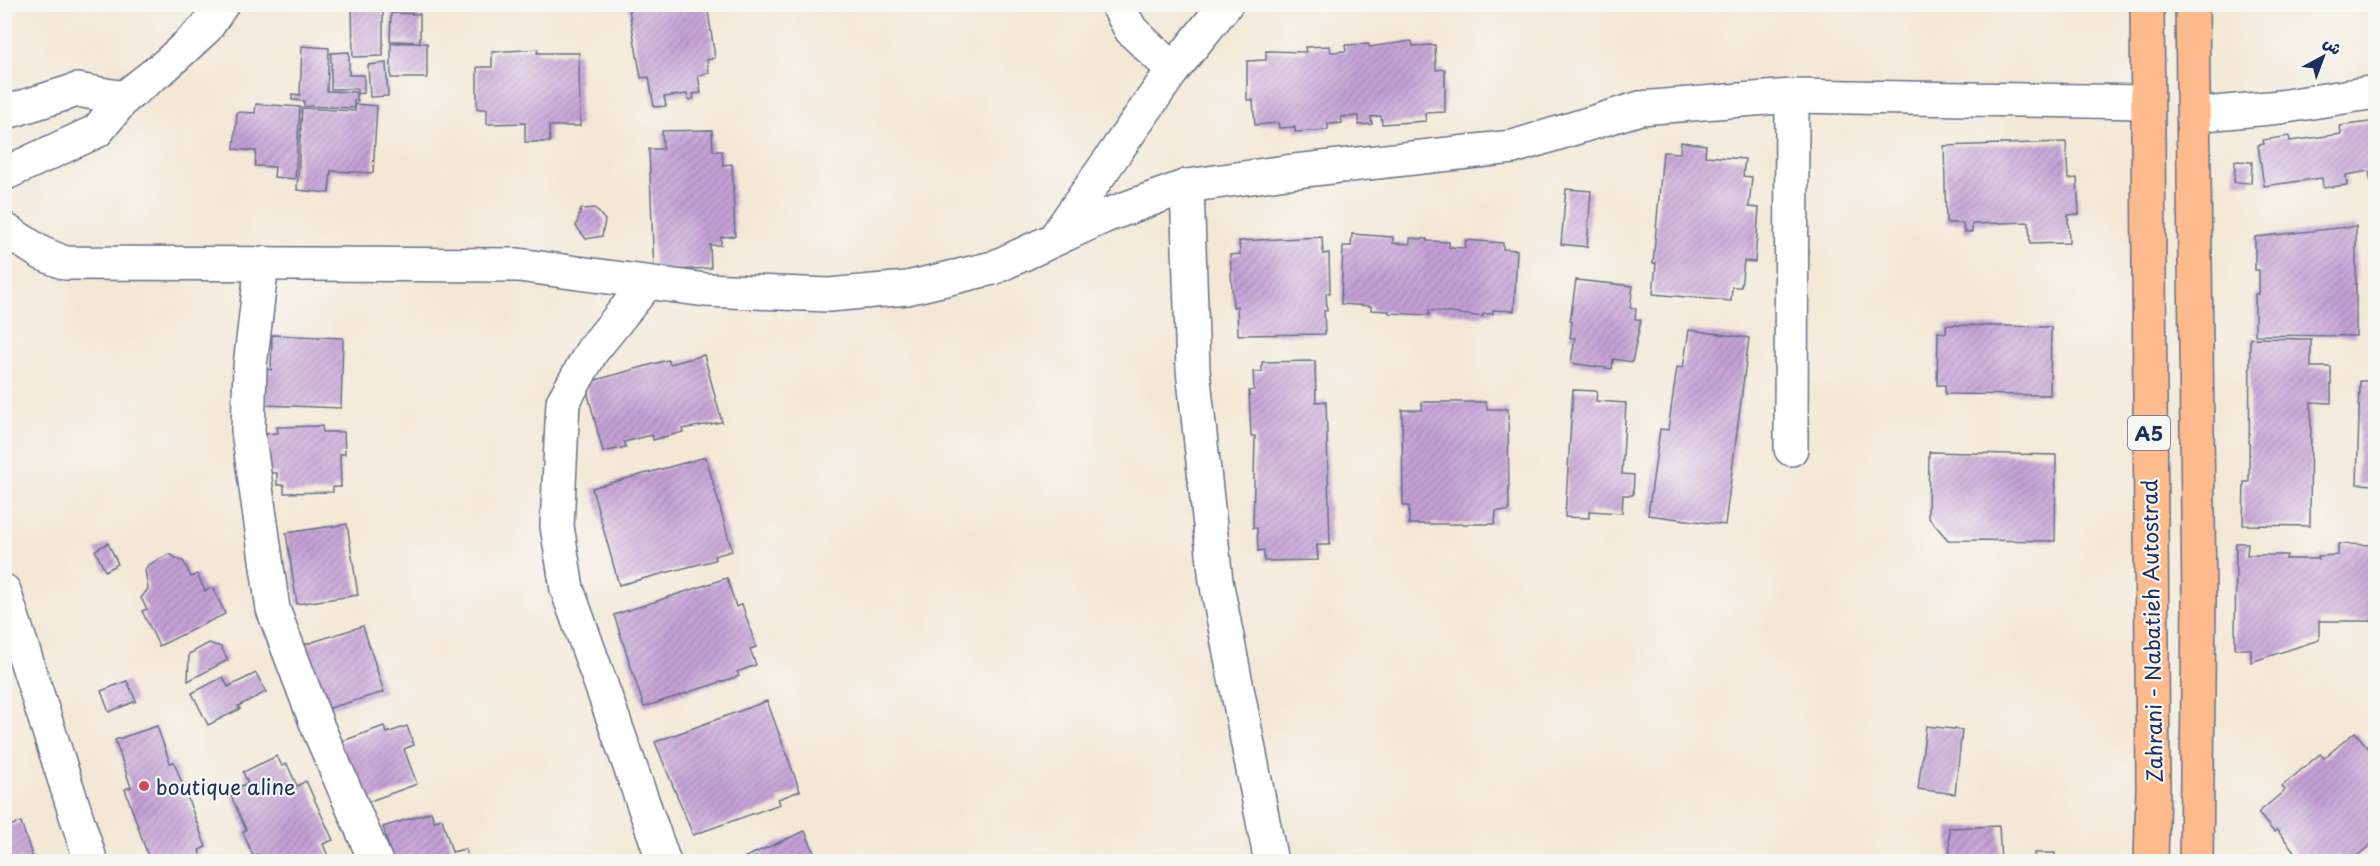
<svg xmlns="http://www.w3.org/2000/svg" width="2380" height="866" font-family="'Playpen Sans','Playpen Sans Arabic',sans-serif">
<style>
.building{fill:url(#building-hatch)}
.lines{fill:none;stroke-linecap:round;stroke-linejoin:round}
.minor-casing{stroke:#677088;stroke-width:36}
.highway-casing{stroke:#677088;stroke-width:36}
.minor{stroke:#fff;stroke-width:33}
.highway{stroke:#fcba8d;stroke-width:33}
.poi-dot{fill:#d1495b;stroke:#f6f6f2;stroke-width:2}
.labels{text-anchor:middle;dominant-baseline:central;stroke-width:4.5;stroke-linejoin:round;paint-order:stroke}
.shield{fill:#f6f6f2;stroke:#5d6b8a;stroke-width:1.5}
.shield-label{font-size:20px;font-weight:bold;fill:#1b2f5e}
.street-label{font-size:21px;fill:#1b2f5e;stroke:#f6f6f2}
.poi-label{font-size:21px;fill:#1b2f5e;stroke:#f6f6f2;text-anchor:start}
</style>
<defs>
<pattern id="building-hatch" width="6" height="6" patternUnits="userSpaceOnUse" patternTransform="scale(1.5)"><rect width="6" height="6" fill="#c5a1d6"/><path d="M-1 1l2-2M0 6l6-6M5 7l2-2" fill="none" stroke="#9f84b1"/></pattern>
</defs>
<rect width="100%" height="100%" fill="#f6f6f2"/>
<filter id="ink" filterUnits="userSpaceOnUse"><feTurbulence type="fractalNoise" baseFrequency=".0167" numOctaves="2"/><feDisplacementMap in="SourceGraphic" scale="12" xChannelSelector="R" yChannelSelector="G"/><feConvolveMatrix kernelMatrix="1 2 1 2 8 2 1 2 1" color-interpolation-filters="sRGB"/></filter>
<filter id="wash" filterUnits="userSpaceOnUse"><feTurbulence type="fractalNoise" baseFrequency=".008" numOctaves="4" result="noise"/><feDisplacementMap in="SourceGraphic" scale="24" xChannelSelector="R" yChannelSelector="G"/><feGaussianBlur stdDeviation="1.35" result="paint"/><feColorMatrix in="noise" values="0 0 0 0 0 0 0 0 0 0 0 0 0 0 0 0 0 1.4 0 .05"/><feComposite in="paint" operator="in"/></filter>
<g filter="url(#wash)">
<rect width="100%" height="100%" fill="#f3e8d5"/>
<g id="blocks">
<g class="building">
<path d="M352 4H383V56L353 57Z"/>
<path d="M628 4H707L715 58 707 60 709 73 698 75 701 93 693 94 694 99 688 100 687 94 664 97 666 106 654 107 649 77 641 78Z"/>
<path d="M391 13 420 14V42L390 41Z"/>
<path d="M1412 41 1413 46 1435 45 1436 70 1445 69V112L1425 113 1426 121 1382 124 1381 116 1371 117 1372 124 1359 125V116L1341 117 1342 123 1328 124V130L1295 132V127L1279 128 1278 123 1255 125 1253 100H1247V61L1266 60V51L1306 52 1305 47 1330 46 1331 52 1346 51 1345 45 1369 44V47Z"/>
<rect x="391" y="43" width="36" height="35"/>
<path d="M302 46 329 48 327 91 355 92 358 101 354 100V108L304 106V101L292 100V94L300 95Z"/>
<path d="M538 49 537 53H579L580 126H549L550 142H525V123L487 124V109H477V67H492V52Z"/>
<path d="M349 52V75H364V93L357 94V89H331V53Z"/>
<path d="M386 63 388 96 370 97 368 65Z"/>
<path d="M256 104 300 107 295 179 274 177 275 167 255 166 256 151 234 149 237 112 255 113Z"/>
<path d="M355 104 377 106 373 173 331 171 329 193 297 190 302 108 355 111Z"/>
<path d="M2376 121V190H2372L2369 171 2346 175 2347 185 2323 188 2322 178 2264 186 2258 145 2264 144 2263 140 2289 136 2290 141 2341 134 2340 126Z"/>
<path d="M712 130 713 151H722L723 165 732 164 735 236 721 237V245H710L711 268 654 271 649 149H663L662 131Z"/>
<path d="M1681 142 1706 145 1705 156 1745 159 1743 176 1752 177 1749 207 1759 208 1755 262 1744 261 1741 287H1732L1731 301 1653 294 1656 263H1653L1663 152 1680 153Z"/>
<path d="M2066 142 2068 179 2077 178 2079 214 2068 215 2069 243 2030 244 2029 222 1972 224V232H1964L1963 223H1946L1944 146Z"/>
<path d="M2235 161 2252 162 2251 183 2234 182Z"/>
<path d="M1566 189 1591 191 1587 247 1561 244Z"/>
<path d="M595 208 605 220 602 236 586 239 576 226 581 209Z"/>
<path d="M2356 226V336L2255 335V294H2259V270H2255V237Z"/>
<path d="M1352 234 1393 237V243L1410 244V238L1427 239V241L1449 242V247L1465 248 1466 240 1503 243V249L1517 250 1514 311 1493 310V314H1483V317L1429 310V315L1389 313V311L1371 310V306L1341 304 1343 246H1351Z"/>
<path d="M1322 237 1323 254 1329 253 1330 293H1326L1327 311H1324L1325 334 1238 335 1237 306 1233 307 1230 255 1240 254 1239 241Z"/>
<path d="M1576 280 1633 286 1630 308 1636 309 1635 319 1641 320 1632 362 1613 359 1612 369 1571 363 1575 338H1570L1572 322 1570 321Z"/>
<path d="M1946 325 2051 327 2050 395 1945 394V385H1937L1938 332 1946 333Z"/>
<path d="M1689 330 1749 338 1725 525 1648 515 1660 429 1668 430 1677 367 1683 368Z"/>
<path d="M272 335 343 338 341 408 265 405 266 369 271 370Z"/>
<path d="M2250 338 2311 339V367H2331V403L2311 402 2310 526 2243 525 2244 482H2249Z"/>
<path d="M704 355 722 422 682 429 683 432 653 440 652 435 624 442 626 447 603 452 585 383 668 360 670 364Z"/>
<path d="M1315 361 1316 402 1326 401 1330 545H1317L1318 560 1264 561V550L1258 551 1257 528H1253L1255 436H1251L1249 391 1254 390 1253 372H1262V362Z"/>
<path d="M2360 381H2376V485L2357 484Z"/>
<path d="M1573 390 1597 391 1596 401 1626 403 1622 474 1634 475 1633 495H1623L1622 513 1589 511V518L1565 517Z"/>
<path d="M1422 402H1486L1487 409H1508L1509 511H1496L1495 524H1409V506H1403L1402 410H1422Z"/>
<path d="M322 426 323 432H344L345 454H340L341 487H333V492L284 493V485H277V473H266L265 434 278 433 277 427Z"/>
<path d="M1929 452 2056 455 2055 541 1948 540 1928 517Z"/>
<path d="M706 457 732 551 714 556 715 560 619 585 592 488Z"/>
<path d="M347 524 358 595 297 604 286 533Z"/>
<path d="M108 543 118 564 105 571 95 550Z"/>
<path d="M2236 543H2248L2247 555H2287L2286 559H2318V556L2338 555V544L2376 545V621H2319V640L2251 662V649H2235Z"/>
<path d="M169 554 184 562 191 577 197 574 205 591 213 587 225 614 159 646 142 611 147 609 141 598 148 589 145 570 148 565Z"/>
<path d="M727 578 736 607 742 604 756 647 750 649 756 665 737 672 739 676 644 707 614 615Z"/>
<path d="M363 626 384 692 323 710 303 645Z"/>
<path d="M209 643 221 647 228 660 188 681 189 654Z"/>
<path d="M256 673 266 692 238 706 240 709 208 725 192 693 223 677 228 687Z"/>
<path d="M127 681 136 701 109 712 101 691Z"/>
<path d="M767 701 800 791 778 799 780 804 693 835 655 742Z"/>
<path d="M157 726 170 763 174 762 206 847 199 850 203 862H150L125 789 131 787 115 740Z"/>
<path d="M384 726 387 733 407 726 414 745 404 749 417 784 362 804 340 742Z"/>
<path d="M1926 726 1962 730 1955 794 1918 789Z"/>
<path d="M2355 732 2374 755 2376 753V840L2350 862H2343L2338 855 2330 862H2299L2301 860 2277 830 2274 832 2258 813 2285 790 2282 786 2320 754 2324 758Z"/>
<path d="M277 756 282 766 287 764 297 786 306 781 333 840 323 844 328 856 315 862H261L257 854 253 856 243 832 246 830 229 791 248 783 243 772Z"/>
<path d="M431 812 434 821 442 819 452 852 465 849 469 862H384L383 857 391 854 383 827Z"/>
<path d="M21 822 34 862H4V823L6 827Z"/>
<path d="M1999 826 2001 862H1950L1949 828Z"/>
<path d="M805 831 816 857 820 855 823 862H734Z"/>
<rect x="2034" y="853" width="21" height="9"/>
</g>
</g>
</g>
<g filter="url(#ink)">
<use href="#blocks" fill-opacity="0" stroke="#677088" stroke-width="1.5"/>
<g class="lines">
<g class="minor-casing">
<g id="minor">
<path d="M1117 4 1131 30 1173 70"/>
<path d="M4 113 77 90 124 98"/>
<path d="M2194 115 2280 107 2376 92"/>
<path d="M4 174 97 131 124 98 166 65 206 28 222 4"/>
<path d="M1187 186 1193 370 1216 581 1271 862"/>
<path d="M4 229 41 253 65 263 518 265 706 290 829 295 907 288 993 268 1105 216 1187 186 1286 172 1513 147 1640 108 1792 96 2146 102"/>
<path d="M1055 238 1173 70 1226 4"/>
<path d="M262 263 250 366 248 431 273 609 319 730 376 862"/>
<path d="M647 283 592 351 563 402 557 526 567 589 664 862"/>
<path d="M1791 449 1792 96"/>
<path d="M4 591 91 862"/>
</g>
</g>
<g class="highway-casing">
<g id="highway">
<path d="M2147 4 2153 786 2151 862"/>
<path d="M2192 4 2199 601 2196 862"/>
</g>
</g>
<use href="#minor" class="minor"/>
<use href="#highway" class="highway"/>
</g>
</g>
<circle class="poi-dot" cx="144" cy="786" r="6"/>
<g class="labels">
<rect class="shield" x="2128" y="416" width="42" height="34" rx="4.5"/>
<g class="shield-label">
<text x="2149" y="433">A5</text>
</g>
<g class="street-label">
<text transform="translate(2151 631) rotate(-91)">Zahrani - Nabatieh Autostrad</text>
</g>
<g class="poi-label">
<text x="156" y="786">boutique aline</text>
</g>
</g>
<rect width="2380" height="866" fill="none" stroke="#f6f6f2" stroke-width="24"/>
<g transform="translate(2323 57) rotate(41)" stroke="#f6f6f2" stroke-width="4.5" paint-order="stroke">
<path d="M0-4.5L10 22L0 15L-10 22Z" fill="#1b2f5e"/>
<text y="-9" font-size="16" font-weight="bold" text-anchor="middle" fill="#1b2f5e">ش</text>
</g>
</svg>
